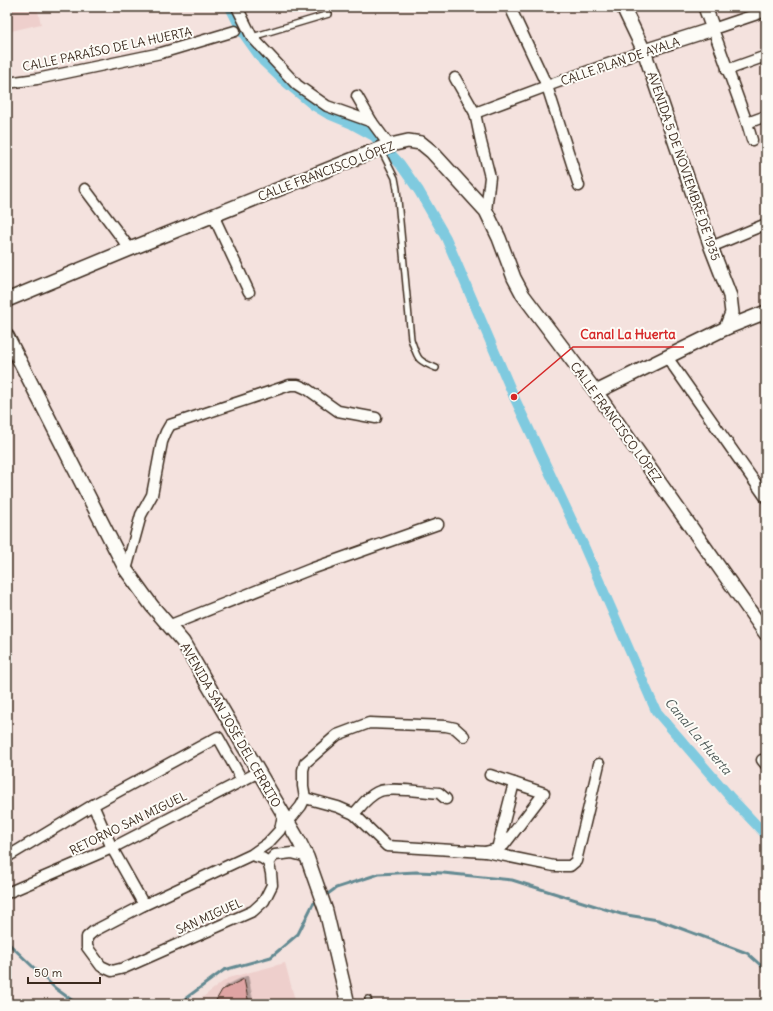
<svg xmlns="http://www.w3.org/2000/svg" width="773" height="1011" font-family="Delius,sans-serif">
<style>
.built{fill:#eecfcc}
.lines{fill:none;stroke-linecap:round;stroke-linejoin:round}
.stream{stroke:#648a92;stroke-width:3}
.canal{stroke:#7fcadf;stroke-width:10}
.building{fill:#dfa4a3;stroke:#3b2a1e;filter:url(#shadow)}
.service-casing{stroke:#3b2a1e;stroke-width:8}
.minor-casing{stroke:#3b2a1e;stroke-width:13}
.tertiary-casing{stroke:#3b2a1e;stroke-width:16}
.service{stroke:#fdfcf7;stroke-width:5}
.minor{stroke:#fdfcf7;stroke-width:10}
.tertiary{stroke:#fdfcf7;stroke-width:13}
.labels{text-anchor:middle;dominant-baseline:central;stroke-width:4;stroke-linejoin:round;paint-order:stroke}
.street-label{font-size:12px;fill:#3b2a1e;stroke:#fdfcf7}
.water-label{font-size:13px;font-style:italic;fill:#4f5a58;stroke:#fdfcf7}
.leader{fill:none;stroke:#d62828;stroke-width:1.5}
.callout-dot{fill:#d62828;stroke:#fdfcf7;stroke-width:1.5}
.callout-label{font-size:13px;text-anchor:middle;font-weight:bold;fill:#d62828;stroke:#fdfcf7;stroke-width:4;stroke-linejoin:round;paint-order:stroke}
</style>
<defs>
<filter id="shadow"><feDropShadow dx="3.5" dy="-3.5" stdDeviation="0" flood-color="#0004"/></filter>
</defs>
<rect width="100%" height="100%" fill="#f4e2de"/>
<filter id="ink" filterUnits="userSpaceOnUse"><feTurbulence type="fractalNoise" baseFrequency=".025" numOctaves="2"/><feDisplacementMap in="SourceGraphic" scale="8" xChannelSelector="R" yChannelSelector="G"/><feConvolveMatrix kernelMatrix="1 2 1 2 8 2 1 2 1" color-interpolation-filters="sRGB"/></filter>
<g filter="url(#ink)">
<g class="built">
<path d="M7 7H37L41 24 7 32Z"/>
<path d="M285 963 296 1004H195V1003L228 978Z"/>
</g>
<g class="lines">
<g class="stream">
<path d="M325 896 336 888 379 874 416 872 443 873 512 880 621 914 658 920 747 953 766 970"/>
<path d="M7 942 55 988 77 1004"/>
<path d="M178 1004 224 970 271 957 298 934 313 904 319 900"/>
</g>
<path class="canal" d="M230 7 243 33 263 61 283 80 313 105 328 114 352 124 374 136 400 164 419 191 446 238 514 397 583 544 656 711 731 798 766 835"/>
</g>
<path class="building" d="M244 979 249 1004H214L222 990Z"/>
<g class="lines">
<g class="service-casing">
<g id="service">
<path d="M252 37 329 14"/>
<path d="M381 150 395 178 397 189 411 339C418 359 416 360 436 368"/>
<path d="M368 999 369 1004"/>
</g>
</g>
<g class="minor-casing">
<g id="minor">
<path d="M237 7 252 37 297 85 327 106 372 122 389 145"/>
<path d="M510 7 547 86 579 186"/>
<path d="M727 70 766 56"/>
<path d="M455 78 475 113 481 142 490 177 486 211"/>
<path d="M7 83 37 79 161 53 235 31"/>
<path d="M357 96 372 122"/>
<path d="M475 113 547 86 644 51"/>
<path d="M747 123 766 116"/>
<path d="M752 140 747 123 713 29 766 11"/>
<path d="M85 189 130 249"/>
<path d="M213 215 249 292"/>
<path d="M711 247 766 224"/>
<path d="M667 357 766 498"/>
<path d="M126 570 141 515 152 495 162 442 166 432 170 425 290 385H298L307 389 338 411 376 418"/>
<path d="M168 626 311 569 438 524"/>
<path d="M762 760 766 765"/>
<path d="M305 798 338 807 354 814 387 846 485 852 497 849 504 845 544 793 490 775"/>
<path d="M93 805 112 848 144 905"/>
<path d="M354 814C361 806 369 795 380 791 392 787 425 792 439 793L446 799"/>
<path d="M288 822 301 806 305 798 303 786V770L305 763 337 735 369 723 446 726 455 728 464 736"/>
<path d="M497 849 514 783"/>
<path d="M486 852 554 866H570L576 861 599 764"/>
<path d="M251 855 262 858 268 862 271 873 272 885 264 901 253 911 124 968 112 971 101 966 87 947V937L94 931 144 905 251 855 268 843 280 830 283 815"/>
<path d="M7 857 93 805 218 737 242 780"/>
<path d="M268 862 275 855 292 853 307 857"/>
<path d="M7 893 112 848 259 772"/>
</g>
</g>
<g class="tertiary-casing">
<g id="tertiary">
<path d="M623 7 644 51 711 247 730 296 732 313 726 328"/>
<path d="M644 51 713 29 705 7"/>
<path d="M7 300 130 249 386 146 408 141 421 143 432 152 486 211 499 238 514 278 523 295 596 392 766 634"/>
<path d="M7 336 126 570 152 606 183 642 299 841 307 857 326 911 348 1004"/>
<path d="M596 392 726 328 766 312"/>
</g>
</g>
<use href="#service" class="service"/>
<use href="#minor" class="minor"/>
<use href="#tertiary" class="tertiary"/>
</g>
</g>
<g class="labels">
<g class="street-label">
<text transform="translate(107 49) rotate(-12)">CALLE PARAÍSO DE LA HUERTA</text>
<text transform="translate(620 61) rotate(-19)">CALLE PLAN DE AYALA</text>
<text transform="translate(684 166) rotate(71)">AVENIDA 5 DE NOVIEMBRE DE 1935</text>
<text transform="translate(326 171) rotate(-21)">CALLE FRANCISCO LÓPEZ</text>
<text transform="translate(616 422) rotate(54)">CALLE FRANCISCO LÓPEZ</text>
<text transform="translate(231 725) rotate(60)">AVENIDA SAN JOSÉ DEL CERRITO</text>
<text transform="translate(128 823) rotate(-26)">RETORNO SAN MIGUEL</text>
<text transform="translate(209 916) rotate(-24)">SAN MIGUEL</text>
</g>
<g class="water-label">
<text transform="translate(698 736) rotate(50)">Canal La Huerta</text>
</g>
</g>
<path class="leader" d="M514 397L573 347H684"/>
<circle class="callout-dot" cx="514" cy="397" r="4"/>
<g class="callout-label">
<text x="628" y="339">Canal La Huerta</text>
</g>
<rect width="773" height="1011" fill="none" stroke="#fdfcf7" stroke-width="24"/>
<rect x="12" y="12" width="749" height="987" fill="none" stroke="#3b2a1e" stroke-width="1.5" filter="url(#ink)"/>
<path d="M28 977v6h72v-6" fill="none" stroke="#3b2a1e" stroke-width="2"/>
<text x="34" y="977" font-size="12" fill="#3b2a1e" stroke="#fdfcf7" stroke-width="3" paint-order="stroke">50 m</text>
</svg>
